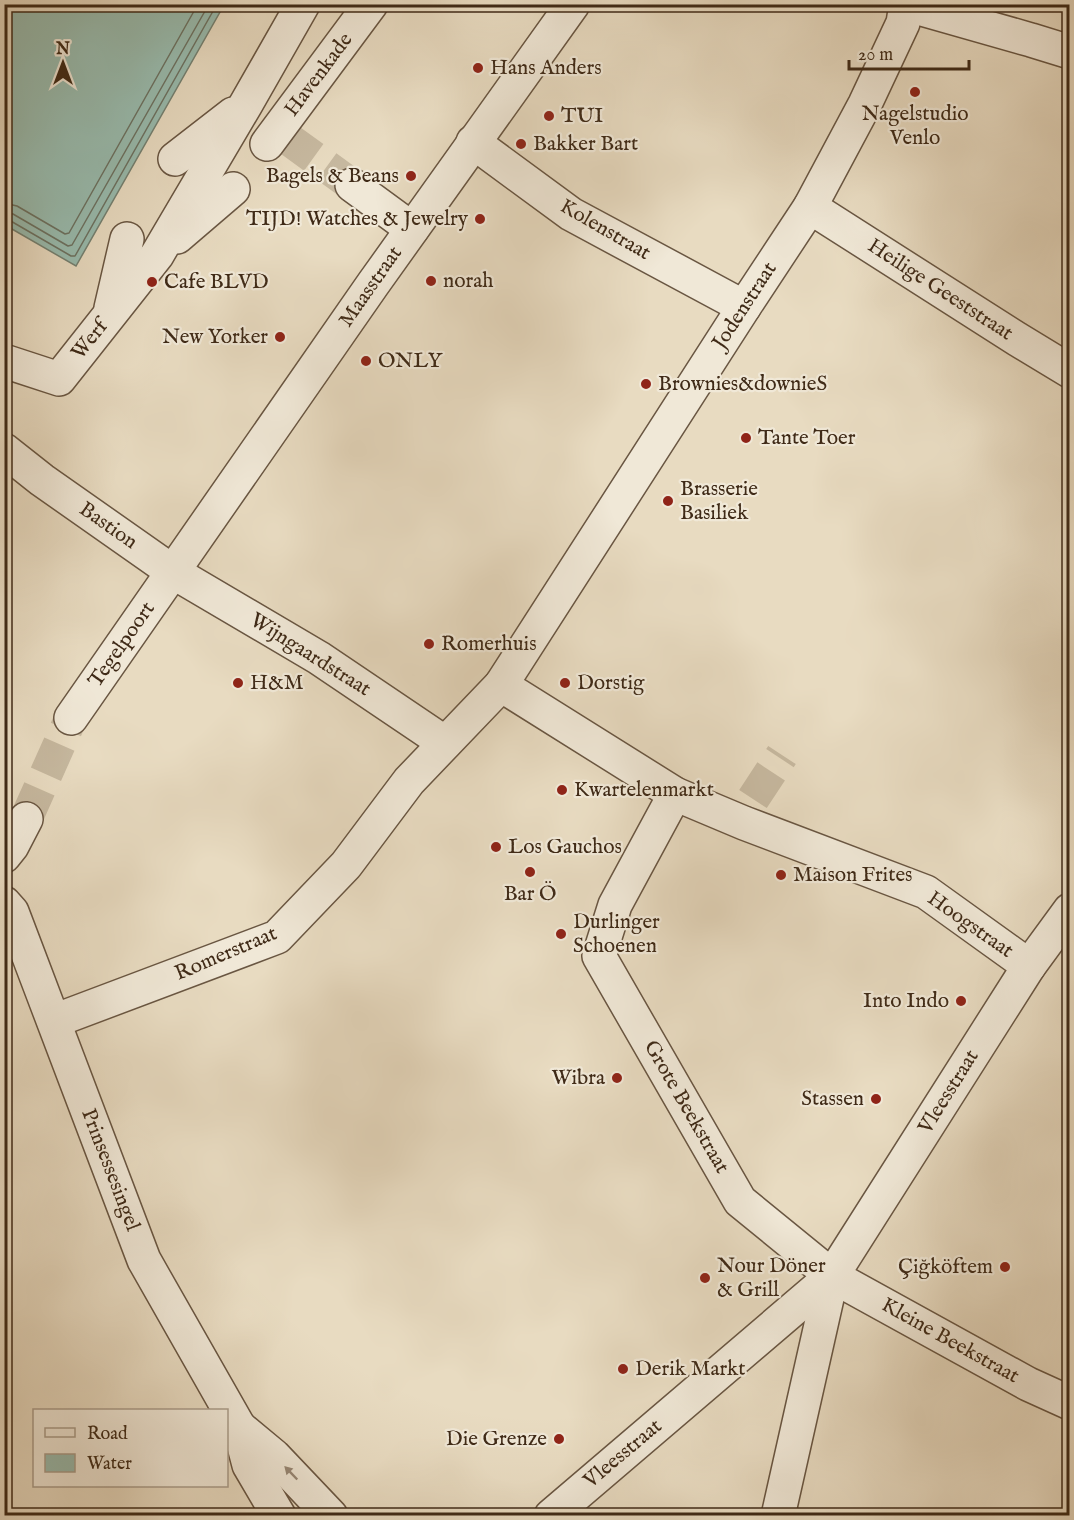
<svg xmlns="http://www.w3.org/2000/svg" width="1074" height="1520" font-family="'IM FELL English',serif">
<style>
.water{fill:#98bbae;stroke:#748172;stroke-width:1.5}
.lines{fill:none;stroke-linecap:round;stroke-linejoin:round}
.shore{stroke:#6c7262;stroke-width:1.5}
.street-tunnel{stroke:#c6b89f;stroke-width:33;stroke-dasharray:33 16;stroke-linecap:butt}
.street-casing{stroke:#695642;stroke-width:36}
.street{stroke:#f0e8d7;stroke-width:33}
.oneway{fill:#988977}
.poi-dot{fill:#8f2418;stroke:#f0e8d7;stroke-width:2}
.labels{text-anchor:middle;dominant-baseline:central;stroke-width:4.5;stroke-linejoin:round;paint-order:stroke}
.poi-label{font-size:21px;fill:#3f2a17;stroke:#f0e8d7;text-anchor:start}
.street-label{font-size:21px;fill:#3f2a17;stroke:#f0e8d7}
</style>
<rect width="100%" height="100%" fill="#e8dbc1"/>
<filter id="stains"><feTurbulence type="fractalNoise" baseFrequency=".00333" numOctaves="4"/><feColorMatrix values="0 0 0 0 .2 0 0 0 0 .09 0 0 0 0 .02 0 0 0 .5 -.17"/></filter>
<radialGradient id="worn" r=".72"><stop offset=".6" stop-color="#630" stop-opacity="0"/><stop offset="1" stop-color="#630" stop-opacity=".3"/></radialGradient>
<path class="water" d="M5 4 224 5 76 266 5 225Z"/>
<g class="lines">
<g class="shore">
<path d="M4 203 17 206 65 234 69 233 198 4"/>
<path d="M4 212 13 214 68 246 72 245 209 4"/>
<path d="M4 220H9L71 256H75L217 4"/>
</g>
<g class="street-tunnel">
<path d="M287 138 352 185"/>
<path d="M753 799 782 755"/>
<path d="M26 819 71 718"/>
</g>
<g class="street-casing">
<g id="street">
<path d="M904 4 1031 40 1070 52"/>
<path d="M473 142 571 214 744 307"/>
<path d="M267 144 371 4"/>
<path d="M175 159 233 114"/>
<path d="M352 185 412 229"/>
<path d="M810 207 1017 339 1070 371"/>
<path d="M177 237 233 189"/>
<path d="M111 308 127 239"/>
<path d="M4 361 59 379 157 255 246 104 303 4"/>
<path d="M4 450 42 480 173 572 319 658 445 743"/>
<path d="M501 685 675 794 744 823 926 892 1029 966"/>
<path d="M71 718 373 284 573 4"/>
<path d="M675 794 615 905 599 956 740 1201 832 1276 1028 1384 1070 1403"/>
<path d="M4 856 12 846 26 819"/>
<path d="M4 903 12 912 144 1260 239 1427 249 1465 279 1516"/>
<path d="M54 1021 277 937 346 865 409 781 501 685 744 307 810 207 865 104 903 23 906 4"/>
<path d="M239 1427 274 1456 331 1516"/>
<path d="M551 1516 832 1276 1029 966 1070 910"/>
<path d="M778 1516 832 1276"/>
</g>
</g>
<use href="#street" class="street"/>
</g>
<defs><path id="oneway-solid" d="M-6-.8H1V-3.2L6.5 0L1 3.2V.8H-6Z" transform="scale(1.5)"/></defs>
<use class="oneway" href="#oneway-solid" transform="translate(291 1473) rotate(-134)"/>
<g class="poi-dot">
<circle cx="478" cy="68" r="6"/>
<circle cx="915" cy="92" r="6"/>
<circle cx="549" cy="116" r="6"/>
<circle cx="521" cy="144" r="6"/>
<circle cx="411" cy="176" r="6"/>
<circle cx="480" cy="219" r="6"/>
<circle cx="431" cy="281" r="6"/>
<circle cx="152" cy="282" r="6"/>
<circle cx="280" cy="337" r="6"/>
<circle cx="366" cy="361" r="6"/>
<circle cx="646" cy="384" r="6"/>
<circle cx="746" cy="438" r="6"/>
<circle cx="668" cy="501" r="6"/>
<circle cx="429" cy="644" r="6"/>
<circle cx="238" cy="683" r="6"/>
<circle cx="565" cy="683" r="6"/>
<circle cx="562" cy="790" r="6"/>
<circle cx="496" cy="847" r="6"/>
<circle cx="530" cy="872" r="6"/>
<circle cx="781" cy="875" r="6"/>
<circle cx="561" cy="934" r="6"/>
<circle cx="961" cy="1001" r="6"/>
<circle cx="617" cy="1078" r="6"/>
<circle cx="876" cy="1099" r="6"/>
<circle cx="1005" cy="1267" r="6"/>
<circle cx="705" cy="1278" r="6"/>
<circle cx="623" cy="1369" r="6"/>
<circle cx="559" cy="1439" r="6"/>
</g>
<g class="labels">
<g class="poi-label">
<text x="490" y="68">Hans Anders</text>
<text x="915" y="114" text-anchor="middle">Nagelstudio<tspan x="915" dy="24">Venlo</tspan></text>
<text x="561" y="116">TUI</text>
<text x="533" y="144">Bakker Bart</text>
<text x="399" y="176" text-anchor="end">Bagels &amp; Beans</text>
<text x="468" y="219" text-anchor="end">TIJD! Watches &amp; Jewelry</text>
<text x="443" y="281">norah</text>
<text x="164" y="282">Cafe BLVD</text>
<text x="268" y="337" text-anchor="end">New Yorker</text>
<text x="378" y="361">ONLY</text>
<text x="658" y="384">Brownies&amp;downieS</text>
<text x="758" y="438">Tante Toer</text>
<text x="680" y="489">Brasserie<tspan x="680" dy="24">Basiliek</tspan></text>
<text x="441" y="644">Romerhuis</text>
<text x="250" y="683">H&amp;M</text>
<text x="577" y="683">Dorstig</text>
<text x="574" y="790">Kwartelenmarkt</text>
<text x="508" y="847">Los Gauchos</text>
<text x="793" y="875">Maison Frites</text>
<text x="530" y="894" text-anchor="middle">Bar Ö</text>
<text x="573" y="922">Durlinger<tspan x="573" dy="24">Schoenen</tspan></text>
<text x="949" y="1001" text-anchor="end">Into Indo</text>
<text x="605" y="1078" text-anchor="end">Wibra</text>
<text x="864" y="1099" text-anchor="end">Stassen</text>
<text x="717" y="1266">Nour Döner<tspan x="717" dy="24">&amp; Grill</tspan></text>
<text x="993" y="1267" text-anchor="end">Çiğköftem</text>
<text x="635" y="1369">Derik Markt</text>
<text x="547" y="1439" text-anchor="end">Die Grenze</text>
</g>
<g class="street-label">
<text transform="translate(319 75) rotate(-53)">Havenkade</text>
<text transform="translate(605 230) rotate(30)">Kolenstraat</text>
<text transform="translate(371 287) rotate(-55)">Maasstraat</text>
<text transform="translate(940 290) rotate(33)">Heilige Geeststraat</text>
<text transform="translate(745 306) rotate(-57)">Jodenstraat</text>
<text transform="translate(90 340) rotate(-51)">Werf</text>
<text transform="translate(108 526) rotate(35)">Bastion</text>
<text transform="translate(122 645) rotate(-55)">Tegelpoort</text>
<text transform="translate(310 655) rotate(32)">Wijngaardstraat</text>
<text transform="translate(970 925) rotate(35)">Hoogstraat</text>
<text transform="translate(226 954) rotate(-23)">Romerstraat</text>
<text transform="translate(949 1092) rotate(-58)">Vleesstraat</text>
<text transform="translate(686 1107) rotate(60)">Grote Beekstraat</text>
<text transform="translate(110 1170) rotate(69)">Prinsessesingel</text>
<text transform="translate(950 1341) rotate(29)">Kleine Beekstraat</text>
<text transform="translate(623 1454) rotate(-40)">Vleesstraat</text>
</g>
</g>
<rect width="1074" height="1520" fill="none" stroke="#e8dbc1" stroke-width="24"/>
<rect x="6" y="6" width="1062" height="1508" fill="none" stroke="#3f2a17" stroke-width="3"/>
<rect x="12" y="12" width="1050" height="1496" fill="none" stroke="#3f2a17" stroke-width="1.5"/>
<rect x="33" y="1409" width="195" height="78" fill="#f0e8d7" stroke="#a99c8a" stroke-width="1.5"/>
<rect x="45" y="1428" width="30" height="9" fill="#f0e8d7" stroke="#a99c8a" stroke-width="1.5"/>
<text x="87" y="1439" font-size="18" fill="#3f2a17">Road</text>
<rect x="45" y="1454" width="30" height="18" fill="#98bbae" stroke="#a99c8a" stroke-width="1.5"/>
<text x="87" y="1469" font-size="18" fill="#3f2a17">Water</text>
<g transform="translate(63 63)" stroke="#f0e8d7" stroke-width="4.5" paint-order="stroke">
<path d="M0-4.5L10 22L0 15L-10 22Z" fill="#3f2a17"/>
<text y="-9" font-size="16" font-weight="bold" text-anchor="middle" fill="#3f2a17">N</text>
</g>
<path d="M849 60v9h120v-9" fill="none" stroke="#3f2a17" stroke-width="3"/>
<text x="858" y="60" font-size="18" fill="#3f2a17" stroke="#f0e8d7" stroke-width="4.5" paint-order="stroke">20 m</text>
<rect width="100%" height="100%" filter="url(#stains)"/>
<rect width="100%" height="100%" fill="url(#worn)"/>
</svg>
